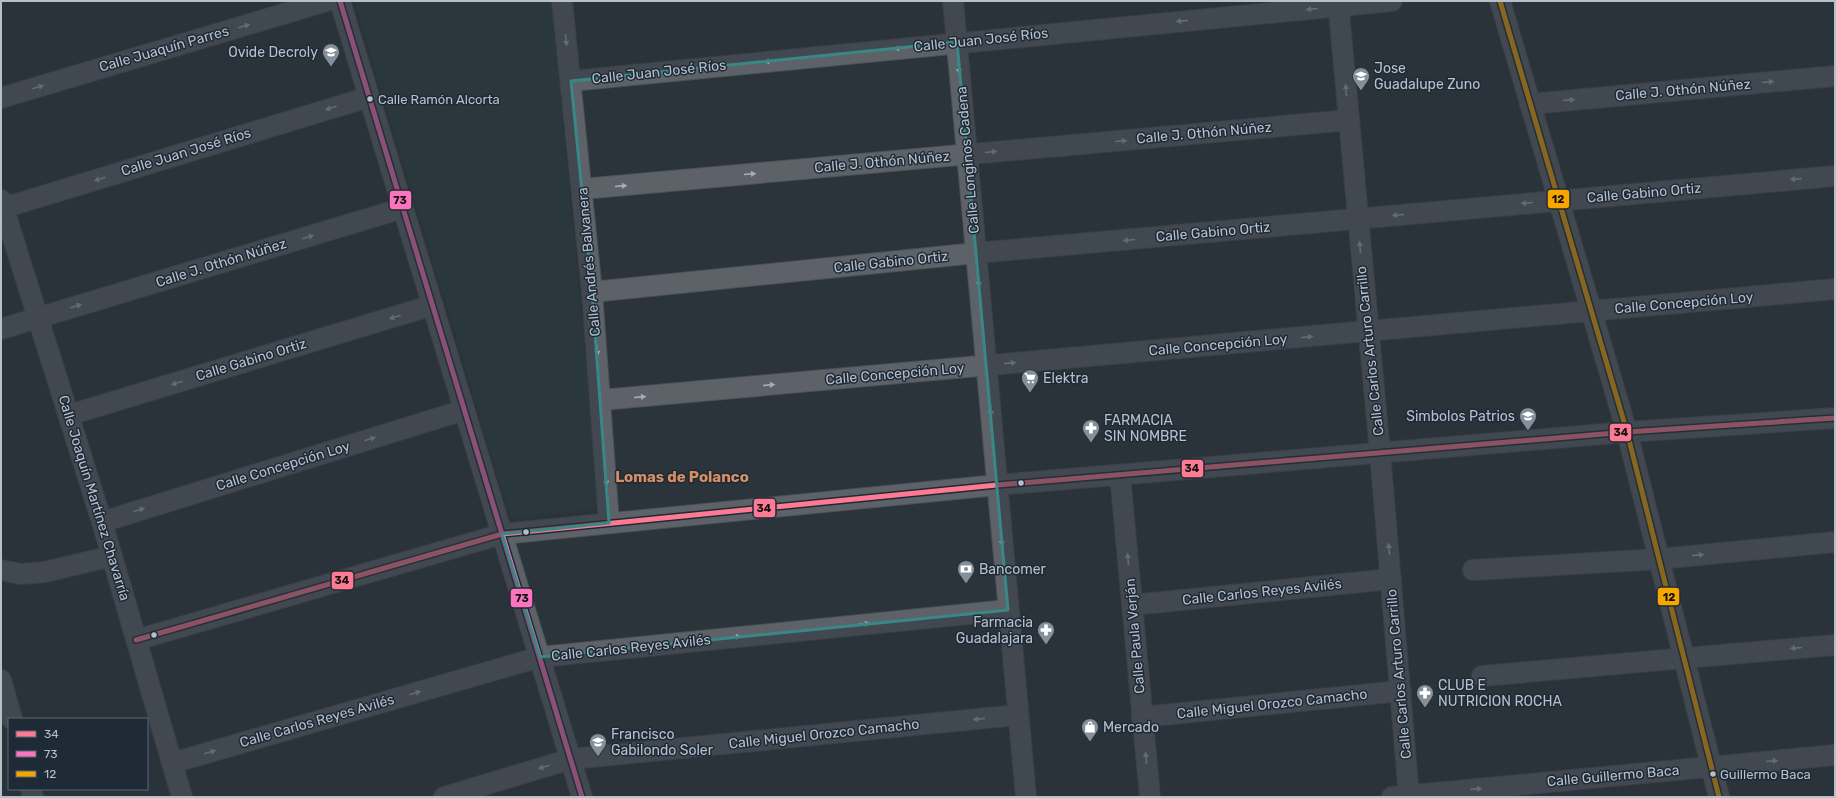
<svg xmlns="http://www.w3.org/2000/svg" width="1836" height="798" font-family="Rubik,sans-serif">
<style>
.green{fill:#283f41}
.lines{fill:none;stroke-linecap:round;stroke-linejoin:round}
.minor-casing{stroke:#494f55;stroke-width:22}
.minor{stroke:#5c6268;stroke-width:20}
.bus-1-casing{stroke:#1e2a36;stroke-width:8}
.bus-2-casing{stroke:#1e2a36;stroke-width:8}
.bus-3-casing{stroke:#1e2a36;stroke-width:8}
.bus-1{stroke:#fe7a93;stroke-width:5}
.bus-2{stroke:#fc73be;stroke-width:5}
.bus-3{stroke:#f7a600;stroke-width:5}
.oneway{fill:#a4adb7}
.marked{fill:none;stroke:#398885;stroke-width:3;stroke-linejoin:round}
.bus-dot{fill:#b6c0cb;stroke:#1e2a36;stroke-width:1.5}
.labels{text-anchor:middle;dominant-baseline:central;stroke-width:3;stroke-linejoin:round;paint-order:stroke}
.bus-label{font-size:13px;fill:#b6c0cb;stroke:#1e2a36;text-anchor:start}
.street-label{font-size:14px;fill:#b6c0cb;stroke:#1e2a36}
.poi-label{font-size:14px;fill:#b6c0cb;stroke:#1e2a36;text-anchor:start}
.neighbourhood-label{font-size:15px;font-weight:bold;fill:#d88f64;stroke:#1e2a36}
.line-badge{stroke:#1e2a36;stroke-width:1.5}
.pale-badge-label{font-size:11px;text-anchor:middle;font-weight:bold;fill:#111}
</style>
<rect width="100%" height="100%" fill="#2b333b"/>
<path class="green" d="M354 1H551L600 508 511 519Z"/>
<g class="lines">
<g class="minor-casing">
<g id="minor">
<path d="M340 1 582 797"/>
<path d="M562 1 592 292 609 523"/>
<path d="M953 1 1026 797"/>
<path d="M1338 1 1380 453 1409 797"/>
<path d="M1500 1 1627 432 1719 797"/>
<path d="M571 81 1392 1"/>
<path d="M1 98 327 1"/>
<path d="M1530 104 1835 76"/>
<path d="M582 189 1349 120"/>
<path d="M1 200 102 522 182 797"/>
<path d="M3 208 369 97"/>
<path d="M592 292 976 253 1835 176"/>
<path d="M1 329 403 208"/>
<path d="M601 400 1835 289"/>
<path d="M69 415 433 305"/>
<path d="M1120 475 1150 797"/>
<path d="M102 522 464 410"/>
<path d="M1 570 21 574 45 572 112 556"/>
<path d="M1473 570 1659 559 1835 542"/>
<path d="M1132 605 1391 579"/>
<path d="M136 640 502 534 997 485 1627 432 1835 418"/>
<path d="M1482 676 1835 645"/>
<path d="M1 680 12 719"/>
<path d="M1142 717 1401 691"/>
<path d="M172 763 540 657 1008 610"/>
<path d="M31 789 33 797"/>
<path d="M444 797 571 759 1018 715"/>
<path d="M1392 797 1835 755"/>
</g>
</g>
<use href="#minor" class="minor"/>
<g class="bus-1-casing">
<path id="bus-1" d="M136 640 502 534 997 485 1627 432 1835 418"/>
</g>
<g class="bus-2-casing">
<path id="bus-2" d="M340 1 582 797"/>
</g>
<g class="bus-3-casing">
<path id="bus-3" d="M1500 1 1627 432 1719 797"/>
</g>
<use href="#bus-1" class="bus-1"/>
<use href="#bus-2" class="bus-2"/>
<use href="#bus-3" class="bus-3"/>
</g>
<defs><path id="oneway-solid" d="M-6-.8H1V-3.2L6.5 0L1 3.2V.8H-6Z"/></defs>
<g class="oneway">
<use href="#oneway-solid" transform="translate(1312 9) rotate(175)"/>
<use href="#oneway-solid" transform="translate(1182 21) rotate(175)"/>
<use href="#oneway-solid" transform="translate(244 26) rotate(-16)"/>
<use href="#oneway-solid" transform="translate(566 40) rotate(84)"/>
<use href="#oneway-solid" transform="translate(900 48) rotate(174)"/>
<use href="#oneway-solid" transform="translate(770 61) rotate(174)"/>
<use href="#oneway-solid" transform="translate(959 68) rotate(85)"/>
<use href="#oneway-solid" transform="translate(1768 82) rotate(-5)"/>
<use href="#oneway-solid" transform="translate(38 87) rotate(-16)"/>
<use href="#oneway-solid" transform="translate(1346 90) rotate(-95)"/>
<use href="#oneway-solid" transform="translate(1569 100) rotate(-5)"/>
<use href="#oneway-solid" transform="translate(331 108) rotate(163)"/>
<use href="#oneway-solid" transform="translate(1121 141) rotate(-5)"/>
<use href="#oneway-solid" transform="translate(991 152) rotate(-5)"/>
<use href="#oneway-solid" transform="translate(750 174) rotate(-5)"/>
<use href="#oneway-solid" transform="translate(100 179) rotate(163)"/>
<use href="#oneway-solid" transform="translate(1796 179) rotate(175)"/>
<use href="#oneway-solid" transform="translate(621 186) rotate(-5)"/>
<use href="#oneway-solid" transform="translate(1527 203) rotate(175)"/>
<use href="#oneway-solid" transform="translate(1398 215) rotate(175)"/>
<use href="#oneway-solid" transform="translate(308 237) rotate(-17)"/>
<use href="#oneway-solid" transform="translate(1129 240) rotate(175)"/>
<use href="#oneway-solid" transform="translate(1360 247) rotate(-95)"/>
<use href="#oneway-solid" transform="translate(979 281) rotate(84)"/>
<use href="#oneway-solid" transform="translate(76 306) rotate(-17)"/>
<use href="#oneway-solid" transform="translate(395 317) rotate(163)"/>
<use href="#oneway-solid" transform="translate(1307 337) rotate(-5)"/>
<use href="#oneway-solid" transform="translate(597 350) rotate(86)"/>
<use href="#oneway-solid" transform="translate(1010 363) rotate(-5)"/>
<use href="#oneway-solid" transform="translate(177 383) rotate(163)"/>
<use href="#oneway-solid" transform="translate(769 385) rotate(-5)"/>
<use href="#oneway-solid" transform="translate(640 397) rotate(-5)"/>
<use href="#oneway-solid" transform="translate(991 410) rotate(85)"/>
<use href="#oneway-solid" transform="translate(370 439) rotate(-17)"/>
<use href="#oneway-solid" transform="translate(606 480) rotate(86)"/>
<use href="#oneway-solid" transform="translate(139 510) rotate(-17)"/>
<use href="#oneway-solid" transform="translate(1002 540) rotate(85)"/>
<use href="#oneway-solid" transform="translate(1389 549) rotate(-95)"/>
<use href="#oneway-solid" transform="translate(1698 555) rotate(-5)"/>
<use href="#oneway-solid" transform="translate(1128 559) rotate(-95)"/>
<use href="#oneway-solid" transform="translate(864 624) rotate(-6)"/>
<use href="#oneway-solid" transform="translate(735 637) rotate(-6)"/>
<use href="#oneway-solid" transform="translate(1796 648) rotate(175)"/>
<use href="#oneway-solid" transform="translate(415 693) rotate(-16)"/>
<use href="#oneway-solid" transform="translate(979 719) rotate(174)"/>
<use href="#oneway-solid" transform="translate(210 752) rotate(-16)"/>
<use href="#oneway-solid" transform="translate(1146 758) rotate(-95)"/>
<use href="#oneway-solid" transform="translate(1772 761) rotate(-5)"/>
<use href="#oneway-solid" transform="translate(544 767) rotate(163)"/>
<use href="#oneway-solid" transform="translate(1476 789) rotate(-5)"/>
</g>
<path d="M0 0H1836V798H0ZM957 42 1008 610 540 657 502 534 609 523 592 292 571 81Z" fill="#2b333b" fill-opacity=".55" fill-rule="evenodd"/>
<path class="marked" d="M957 42 1008 610 540 657 502 534 609 523 592 292 571 81Z"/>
<defs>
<g id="school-pin" transform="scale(0.9)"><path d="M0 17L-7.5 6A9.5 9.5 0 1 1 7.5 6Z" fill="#858f99" stroke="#1e2a36"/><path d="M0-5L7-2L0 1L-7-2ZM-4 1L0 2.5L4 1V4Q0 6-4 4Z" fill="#fff"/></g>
<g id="supermarket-pin" transform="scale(0.9)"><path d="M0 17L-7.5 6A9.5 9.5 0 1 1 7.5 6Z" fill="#858f99" stroke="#1e2a36"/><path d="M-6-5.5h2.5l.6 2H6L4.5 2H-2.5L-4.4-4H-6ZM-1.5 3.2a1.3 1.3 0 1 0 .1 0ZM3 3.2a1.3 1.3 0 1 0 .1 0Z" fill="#fff"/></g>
<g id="pharmacy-pin" transform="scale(0.9)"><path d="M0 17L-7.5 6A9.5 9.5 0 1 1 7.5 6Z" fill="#858f99" stroke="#1e2a36"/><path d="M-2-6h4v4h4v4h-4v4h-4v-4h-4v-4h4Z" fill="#fff"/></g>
<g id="bank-pin" transform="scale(0.9)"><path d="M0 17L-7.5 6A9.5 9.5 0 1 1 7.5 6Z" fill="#858f99" stroke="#1e2a36"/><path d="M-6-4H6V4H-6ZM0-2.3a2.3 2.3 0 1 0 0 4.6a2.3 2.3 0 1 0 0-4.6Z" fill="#fff"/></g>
<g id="shop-pin" transform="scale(0.9)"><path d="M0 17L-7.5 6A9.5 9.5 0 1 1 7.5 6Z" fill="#858f99" stroke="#1e2a36"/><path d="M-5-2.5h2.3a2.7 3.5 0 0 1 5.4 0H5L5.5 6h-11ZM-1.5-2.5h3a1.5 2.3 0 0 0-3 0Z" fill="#fff"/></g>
</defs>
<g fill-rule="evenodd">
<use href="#school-pin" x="331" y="52"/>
<use href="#school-pin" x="1361" y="76"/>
<use href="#supermarket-pin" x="1030" y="378"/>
<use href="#school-pin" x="1528" y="416"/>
<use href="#pharmacy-pin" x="1091" y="428"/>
<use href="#bank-pin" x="966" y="569"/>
<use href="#pharmacy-pin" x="1046" y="630"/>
<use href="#pharmacy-pin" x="1425" y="693"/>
<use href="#shop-pin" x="1090" y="727"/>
<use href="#school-pin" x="598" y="742"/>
</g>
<g class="bus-dot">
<circle cx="370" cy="99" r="3.5"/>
<circle cx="1021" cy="483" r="3.5"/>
<circle cx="526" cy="532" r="3.5"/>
<circle cx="154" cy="635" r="3.5"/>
<circle cx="1713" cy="774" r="3.5"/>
</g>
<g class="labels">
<g class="bus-label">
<text x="378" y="99">Calle Ramón Alcorta</text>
<text x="1720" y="774">Guillermo Baca</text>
</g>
<g class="street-label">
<text transform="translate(981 40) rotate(-6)">Calle Juan José Ríos</text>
<text transform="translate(164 49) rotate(-16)">Calle Juaquín Parres</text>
<text transform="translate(659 72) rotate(-6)">Calle Juan José Ríos</text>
<text transform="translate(1683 90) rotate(-5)">Calle J. Othón Núñez</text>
<text transform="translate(1204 133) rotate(-5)">Calle J. Othón Núñez</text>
<text transform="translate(186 152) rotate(-17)">Calle Juan José Ríos</text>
<text transform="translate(968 160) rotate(-95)">Calle Longinos Cadena</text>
<text transform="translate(882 162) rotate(-5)">Calle J. Othón Núñez</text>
<text transform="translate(1644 193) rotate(-5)">Calle Gabino Ortiz</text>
<text transform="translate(1213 232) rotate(-5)">Calle Gabino Ortiz</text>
<text transform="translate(589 262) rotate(-95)">Calle Andrés Balvanera</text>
<text transform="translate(891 262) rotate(-6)">Calle Gabino Ortiz</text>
<text transform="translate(221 263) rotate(-17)">Calle J. Othón Núñez</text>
<text transform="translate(1684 303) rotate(-5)">Calle Concepción Loy</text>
<text transform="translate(1218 345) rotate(-5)">Calle Concepción Loy</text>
<text transform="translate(1370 351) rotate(-96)">Calle Carlos Arturo Carrillo</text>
<text transform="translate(251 360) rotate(-17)">Calle Gabino Ortiz</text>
<text transform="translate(895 374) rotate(-5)">Calle Concepción Loy</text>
<text transform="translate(283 466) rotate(-17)">Calle Concepción Loy</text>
<text transform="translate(94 498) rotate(73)">Calle Joaquín Martínez Chavarría</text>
<text transform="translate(1262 592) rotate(-6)">Calle Carlos Reyes Avilés</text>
<text transform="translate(1135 636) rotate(-95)">Calle Paula Verján</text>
<text transform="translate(631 648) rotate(-6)">Calle Carlos Reyes Avilés</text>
<text transform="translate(1399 674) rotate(-95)">Calle Carlos Arturo Carrillo</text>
<text transform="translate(1272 704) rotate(-6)">Calle Miguel Orozco Camacho</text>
<text transform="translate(317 721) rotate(-16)">Calle Carlos Reyes Avilés</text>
<text transform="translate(824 734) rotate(-6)">Calle Miguel Orozco Camacho</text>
<text transform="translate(1613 776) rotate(-5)">Calle Guillermo Baca</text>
</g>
<g class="poi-label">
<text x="318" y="52" text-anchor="end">Ovide Decroly</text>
<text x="1374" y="68">Jose<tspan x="1374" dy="16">Guadalupe Zuno</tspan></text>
<text x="1043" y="378">Elektra</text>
<text x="1515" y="416" text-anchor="end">Simbolos Patrios</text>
<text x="1104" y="420">FARMACIA<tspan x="1104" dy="16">SIN NOMBRE</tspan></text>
<text x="979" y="569">Bancomer</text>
<text x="1033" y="622" text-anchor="end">Farmacia<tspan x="1033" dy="16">Guadalajara</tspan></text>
<text x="1438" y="685">CLUB E<tspan x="1438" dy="16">NUTRICION ROCHA</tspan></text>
<text x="1103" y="727">Mercado</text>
<text x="611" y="734">Francisco<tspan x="611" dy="16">Gabilondo Soler</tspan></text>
</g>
<g class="neighbourhood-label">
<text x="682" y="477">Lomas de Polanco</text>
</g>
</g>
<g class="line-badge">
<rect x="1547" y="189" width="23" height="20" rx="4" fill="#f7a600"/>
<rect x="389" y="190" width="23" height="20" rx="4" fill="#fc73be"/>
<rect x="1609" y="423" width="23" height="19" rx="4" fill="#fe7a93"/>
<rect x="1181" y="459" width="23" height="19" rx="4" fill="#fe7a93"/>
<rect x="753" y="498" width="23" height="20" rx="4" fill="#fe7a93"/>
<rect x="331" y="571" width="23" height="19" rx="4" fill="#fe7a93"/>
<rect x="1657" y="587" width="23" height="19" rx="4" fill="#f7a600"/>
<rect x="510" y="588" width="23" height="20" rx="4" fill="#fc73be"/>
</g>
<g class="pale-badge-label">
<text x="1558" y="203">12</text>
<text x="400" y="204">73</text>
<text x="1621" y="436">34</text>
<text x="1192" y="472">34</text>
<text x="764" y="512">34</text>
<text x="342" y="584">34</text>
<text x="1669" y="601">12</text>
<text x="522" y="602">73</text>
</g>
<rect width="1836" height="798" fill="none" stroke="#b6c0cb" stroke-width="4"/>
<rect x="8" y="718" width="140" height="72" fill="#1e2a36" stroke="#5b6672"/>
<rect x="16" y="731" width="20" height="6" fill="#fe7a93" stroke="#5b6672"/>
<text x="44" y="738" font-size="12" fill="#b6c0cb">34</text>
<rect x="16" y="751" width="20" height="6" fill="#fc73be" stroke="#5b6672"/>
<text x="44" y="758" font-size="12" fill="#b6c0cb">73</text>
<rect x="16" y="771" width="20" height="6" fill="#f7a600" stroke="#5b6672"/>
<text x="44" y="778" font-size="12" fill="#b6c0cb">12</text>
</svg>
